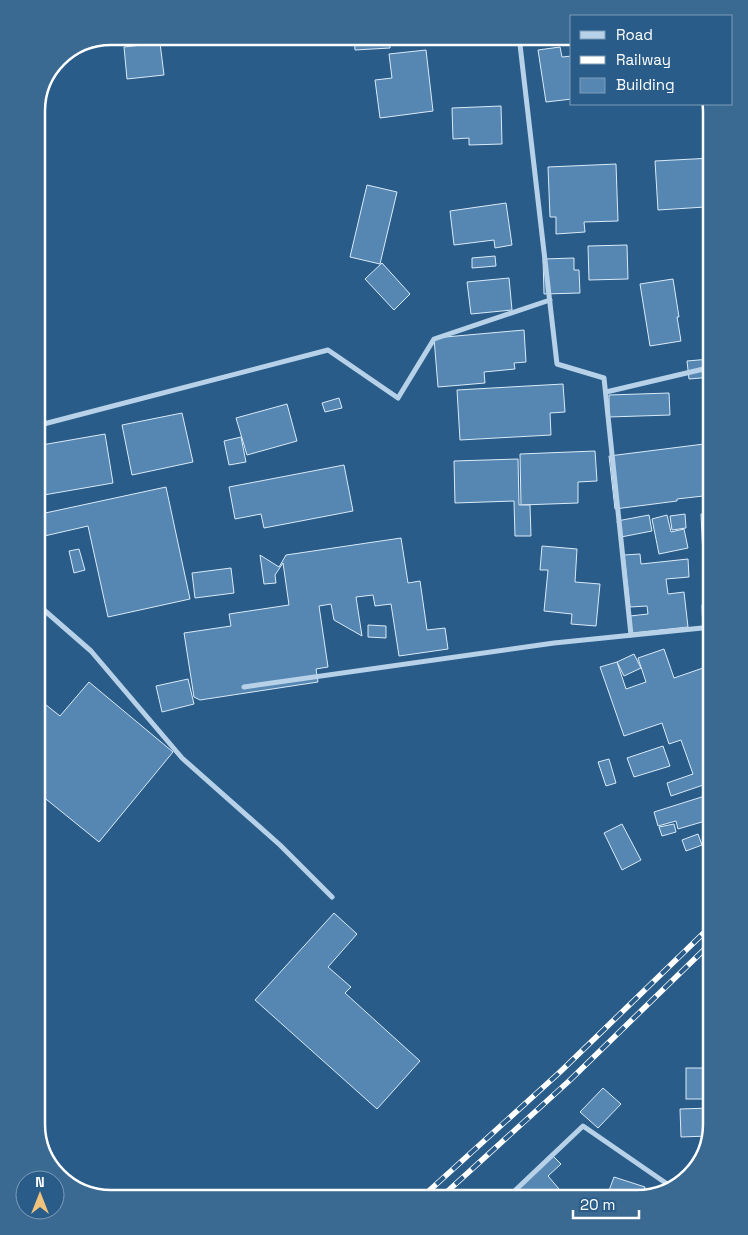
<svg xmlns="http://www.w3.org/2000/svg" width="748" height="1235" font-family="'Space Grotesk',sans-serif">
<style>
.building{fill:#5687b2;stroke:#daeaf7}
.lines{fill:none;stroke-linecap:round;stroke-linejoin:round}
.minor{stroke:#b7d2e8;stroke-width:5}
.rail-casing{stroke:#fff;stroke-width:5.5}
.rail{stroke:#295c89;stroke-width:4;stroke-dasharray:11;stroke-linecap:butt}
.rim{fill:none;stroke:#fff;stroke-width:2.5}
</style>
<rect width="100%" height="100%" fill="#295c89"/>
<g class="building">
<path d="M354 36H390V48L355 50Z"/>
<path d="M415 36H465L416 45Z"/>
<path d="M160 43 164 75 127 79 124 47Z"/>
<path d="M560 47 562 57 572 56V99L546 102 538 50Z"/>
<path d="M426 50 433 111 380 118 375 80 392 78 389 54Z"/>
<path d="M501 106 502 144 469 145V138L453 139 452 108Z"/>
<path d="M712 158V225H706L705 207 658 210 655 161Z"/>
<path d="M616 164 618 221 584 222 585 232 556 234V217H550L548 167Z"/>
<path d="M367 185 397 192 380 264 350 257Z"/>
<path d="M506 203 512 245 495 248 494 240 454 245 450 211Z"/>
<path d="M627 245 628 279 589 280 588 246Z"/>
<path d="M495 256 496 266 472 268V258Z"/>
<path d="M574 258V270H579L580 293 544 294 543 259Z"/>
<path d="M382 263 410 294 394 310 365 279Z"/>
<path d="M509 278 512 310 471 314 467 282Z"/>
<path d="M673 279 679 317H677L681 341 650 346 640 284Z"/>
<path d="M524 330 526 362 514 363 515 369 484 372 485 383 438 387 434 338Z"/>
<path d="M710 359 712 377 689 379 687 361Z"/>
<path d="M563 384 565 412 550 413 551 435 460 440 457 390Z"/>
<path d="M669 393 670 415 609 417V395Z"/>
<path d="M339 398 342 408 325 412 322 403Z"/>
<path d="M287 404 297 441 247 455 236 418Z"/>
<path d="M182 413 193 462 132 475 122 425Z"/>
<path d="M105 434 113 483 38 496 36 489V446Z"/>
<path d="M241 437 246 462 229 465 224 441Z"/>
<path d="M712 443V495L677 499V501L615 509 609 456Z"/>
<path d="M595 451 597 481 578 482V503L521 505 520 454Z"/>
<path d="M518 459 519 505H530L531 536H515L514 501 455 503 454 461Z"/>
<path d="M344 465 353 511 264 528 261 514 235 519 229 487Z"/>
<path d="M166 487 190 599 108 617 88 526 40 537 36 521V515Z"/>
<path d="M709 499H712V557H703L701 514H710Z"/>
<path d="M685 514 686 528 672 530 670 516Z"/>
<path d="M649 515 652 531 621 537 617 521Z"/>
<path d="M667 515 671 532 684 529 688 548 659 554 652 519Z"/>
<path d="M401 538 408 583 420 581 427 630 445 628 448 649 399 656 391 604 375 606 373 595 356 597 362 636 334 620 331 604 319 606 328 667 316 669 318 682 200 700 194 697 184 633 231 626 229 614 289 605 283 563 275 575 276 583 264 584 260 555 279 567 286 555Z"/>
<path d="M542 546 577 549 575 582 600 584 596 626 571 624 572 614 544 611 548 570H540Z"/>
<path d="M79 549 85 570 74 573 69 551Z"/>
<path d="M640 554 641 564 688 559 689 577 666 579 668 594 684 592 688 627 632 633 630 616 648 614 647 606 630 607 624 555Z"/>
<path d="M706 558H712V579H707Z"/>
<path d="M231 568 234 593 195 598 192 573Z"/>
<path d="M702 605H712V636H703Z"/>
<path d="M368 625 386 626V638L368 637Z"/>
<path d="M664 649 674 678 703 668 705 674 712 671V730L709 731 712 738V782L671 796 667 783 693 774 681 740 669 744 662 723 624 736 600 667 617 662 626 689 646 682 638 658Z"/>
<path d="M634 654 641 668 624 676 617 662Z"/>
<path d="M188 679 194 704 162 712 156 686Z"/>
<path d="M89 682 173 752 99 842 36 791V697L60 716Z"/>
<path d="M663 746 670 766 634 777 627 758Z"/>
<path d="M609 759 616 783 606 786 598 762Z"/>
<path d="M708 795 712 808V819L678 829 676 821 658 826 654 812Z"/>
<path d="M622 824 641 860 622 870 604 833Z"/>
<path d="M674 824 676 832 662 836 659 827Z"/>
<path d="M698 834 702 845 686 851 682 840Z"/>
<path d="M334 913 357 934 328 967 351 987 345 993 420 1061 377 1109 255 1000Z"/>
<rect x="686" y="1068" width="26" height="31"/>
<path d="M603 1088 621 1104 598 1128 580 1112Z"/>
<path d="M711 1108V1126L708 1136 681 1137 680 1109Z"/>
<path d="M553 1156 561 1164 548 1176 559 1189 549 1199H520L514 1192Z"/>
<path d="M614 1177 645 1187 641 1198 616 1199 607 1196Z"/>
</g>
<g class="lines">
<g class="minor">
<path d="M519 36 557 364 604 378 631 635"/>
<path d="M606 392 712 367"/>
<path d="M36 426 328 350 398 398 434 339 550 300"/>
<path d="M36 603 91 651 182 758 280 845 332 897"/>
<path d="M244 687 554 643 712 627"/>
<path d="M506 1199 583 1126 673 1188"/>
</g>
<g class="rail-casing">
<g id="rail">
<path d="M420 1199 560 1072 712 925"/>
<path d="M439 1199 569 1081 712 942"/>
</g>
</g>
<use href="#rail" class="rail"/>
</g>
<path d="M0 0H748V1235H0ZM111 45H637A66 66 0 0 1 703 111V1124A66 66 0 0 1 637 1190H111A66 66 0 0 1 45 1124V111A66 66 0 0 1 111 45Z" fill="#3a6992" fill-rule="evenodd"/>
<path class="rim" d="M111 45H637A66 66 0 0 1 703 111V1124A66 66 0 0 1 637 1190H111A66 66 0 0 1 45 1124V111A66 66 0 0 1 111 45Z"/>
<rect x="570" y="15" width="162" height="90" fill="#295c89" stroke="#7f9db8"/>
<rect x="580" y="31" width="25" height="8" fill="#b7d2e8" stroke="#7f9db8"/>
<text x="616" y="40" font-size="15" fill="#ffffff">Road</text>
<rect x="580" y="56" width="25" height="8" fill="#ffffff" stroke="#7f9db8"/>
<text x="616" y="65" font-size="15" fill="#ffffff">Railway</text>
<rect x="580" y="78" width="25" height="15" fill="#5687b2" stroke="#7f9db8"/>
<text x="616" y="90" font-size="15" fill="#ffffff">Building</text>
<g transform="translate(40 1195)"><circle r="24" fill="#295c89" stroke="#7f9db8"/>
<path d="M0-4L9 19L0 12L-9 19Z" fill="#efc37e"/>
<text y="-8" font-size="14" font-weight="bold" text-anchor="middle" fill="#ffffff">N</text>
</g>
<path d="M573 1210v8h66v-8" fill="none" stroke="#ffffff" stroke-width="2.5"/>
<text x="580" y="1210" font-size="15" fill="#ffffff" stroke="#295c89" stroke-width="4" paint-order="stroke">20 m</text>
</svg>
